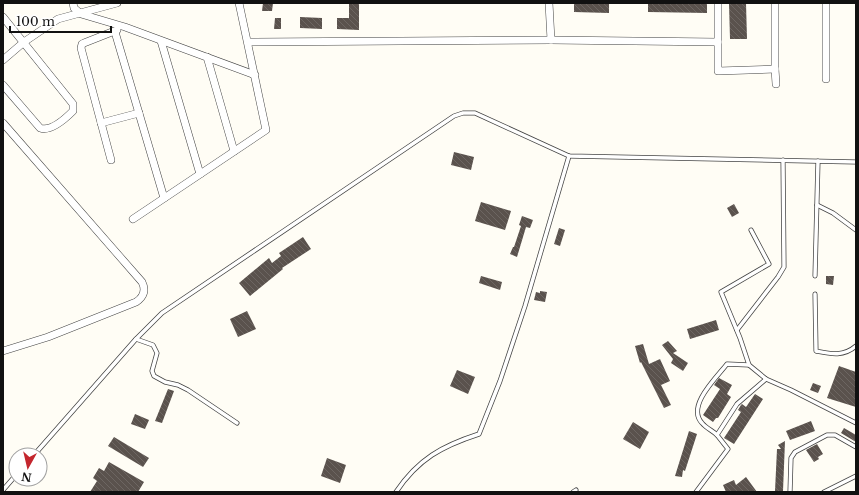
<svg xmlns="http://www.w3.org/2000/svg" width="859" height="495" font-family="'Libre Baskerville',serif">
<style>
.building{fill:url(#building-back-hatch)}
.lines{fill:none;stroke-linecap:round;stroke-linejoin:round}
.lane-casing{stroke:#444;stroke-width:5}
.street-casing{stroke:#444;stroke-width:8}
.lane{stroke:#fff;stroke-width:3.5}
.street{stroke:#fff;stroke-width:7}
</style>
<defs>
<pattern id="building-back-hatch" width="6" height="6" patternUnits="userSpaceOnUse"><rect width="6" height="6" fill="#5a524d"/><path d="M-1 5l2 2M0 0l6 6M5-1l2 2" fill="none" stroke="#6d6662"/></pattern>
</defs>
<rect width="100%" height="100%" fill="#fffdf5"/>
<g class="building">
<path d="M263 3H273L272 11H262Z"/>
<path d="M349 3H359V30L337 29V18H349Z"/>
<path d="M574 3H609V13L574 12Z"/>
<path d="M648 3H707V13L648 12Z"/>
<path d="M729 3H746L747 39H730Z"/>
<path d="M300 17 322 18V29L300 28Z"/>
<path d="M275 18H281V29H274Z"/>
<path d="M454 152 474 157 471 170 451 165Z"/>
<path d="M481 202 511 211 505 230 475 221Z"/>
<path d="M734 204 739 213 732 217 727 208Z"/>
<path d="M522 216 533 220 530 228 526 227 517 257 510 254 513 247H514L521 226 519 225Z"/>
<path d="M559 228 565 230 560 246 554 244Z"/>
<path d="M303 237 311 249 282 268 283 269 250 296 239 283 269 258 272 263 281 256 279 253Z"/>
<path d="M481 276 502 282 500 290 479 283Z"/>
<path d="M826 276H834L833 285 826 284Z"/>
<path d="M540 291 547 292 545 302 534 300 536 292 540 293Z"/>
<path d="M247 311 256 329 238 337 230 319Z"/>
<path d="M716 320 719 330 690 339 687 329Z"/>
<path d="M668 341 677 351 673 353 688 363 683 371 671 363 673 359 662 345Z"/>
<path d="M643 344 649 364 660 359 670 381 661 385 671 405 664 408 641 362 640 363 635 346Z"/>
<path d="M839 366 856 372V407L827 398Z"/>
<path d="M457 370 475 377 468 394 450 386Z"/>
<path d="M719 378 732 385 727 394 731 397 718 418H716L713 422 703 415 720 389 714 385Z"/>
<path d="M813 383 821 386 818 393 810 390Z"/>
<path d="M168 389 174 391 162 423 155 421Z"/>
<path d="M755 394 763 399 734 444 724 438 741 412 738 410 741 405 742 404 746 407Z"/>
<path d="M135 414 149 420 145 429 131 424Z"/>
<path d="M811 421 815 431 790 440 786 431Z"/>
<path d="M633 422 649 432 640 449 623 439Z"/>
<path d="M844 428 856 435V442L841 433Z"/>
<path d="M689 431 697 434 685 471 683 470 682 477 675 476Z"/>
<path d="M114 437 149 458 143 467 108 446Z"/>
<path d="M785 441 783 491H775L777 449H781L778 445Z"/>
<path d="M817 444 823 454 818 457 819 459 814 462 806 450Z"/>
<path d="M327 458 346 465 340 483 321 476Z"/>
<path d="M109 462 144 482 138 492H90L97 481 93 478 99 468 104 471Z"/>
<path d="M746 477 757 492H726L723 485 734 480 736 485Z"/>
</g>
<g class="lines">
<g class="lane-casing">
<g id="lane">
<path d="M817 205 833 213 856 230"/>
<path d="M751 230 769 264 721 292 740 338 749 365 766 379 791 390 856 423"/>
<path d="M815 276 818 161"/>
<path d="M815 294 816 351C831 354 843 357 856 346"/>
<path d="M737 330 778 277 784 267 783 160"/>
<path d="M136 339 153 345 157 353 152 371 154 376 165 382 178 385 188 390 237 423"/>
<path d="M717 435C713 431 706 428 702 423 686 406 717 377 727 364L749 365"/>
<path d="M34 455 136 339 162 313 454 116 463 113H475L569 156 856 162"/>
<path d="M3 490 16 475"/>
<path d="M396 492C418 459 442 446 479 434L500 381 525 306 569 156"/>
<path d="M573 492 576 490"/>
<path d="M696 492 728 449 717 435 737 404 766 379"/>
<path d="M790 492 791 458 795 452 827 435H835L856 447"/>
<path d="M824 492 856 476"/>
</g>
</g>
<g class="street-casing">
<g id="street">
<path d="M73 3 74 8 81 14 125 27 255 75"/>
<path d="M549 3 551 40"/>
<path d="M718 3V71L775 69V3"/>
<path d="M826 3V79"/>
<path d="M3 17 73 104V111C66 118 51 132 40 128L3 85"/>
<path d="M115 32 164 198"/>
<path d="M161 41 200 174"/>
<path d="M248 42 551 40 718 42"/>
<path d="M207 57 234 151"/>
<path d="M3 60 24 42 58 19 117 3"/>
<path d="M775 69 776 84"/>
<path d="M3 123 142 282C146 290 144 297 136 302L48 337 3 351"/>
<path d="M101 123 139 113"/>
<path d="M111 160 81 48 82 44 84 43 117 30"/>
<path d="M133 219 266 130 239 3"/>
</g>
</g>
<use href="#lane" class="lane"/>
<use href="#street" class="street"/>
</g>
<rect width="859" height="495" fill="none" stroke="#111111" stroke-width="8"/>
<g transform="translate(28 467) rotate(188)"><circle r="19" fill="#ffffff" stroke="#a0a0a0"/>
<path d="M0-3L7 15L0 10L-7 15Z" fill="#c4262e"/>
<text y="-6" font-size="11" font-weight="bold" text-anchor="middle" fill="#111111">N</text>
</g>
<path d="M10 26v6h101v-6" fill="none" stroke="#111111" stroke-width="2"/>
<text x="16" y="26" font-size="12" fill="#111111" stroke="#ffffff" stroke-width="3" paint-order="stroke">100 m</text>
</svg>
